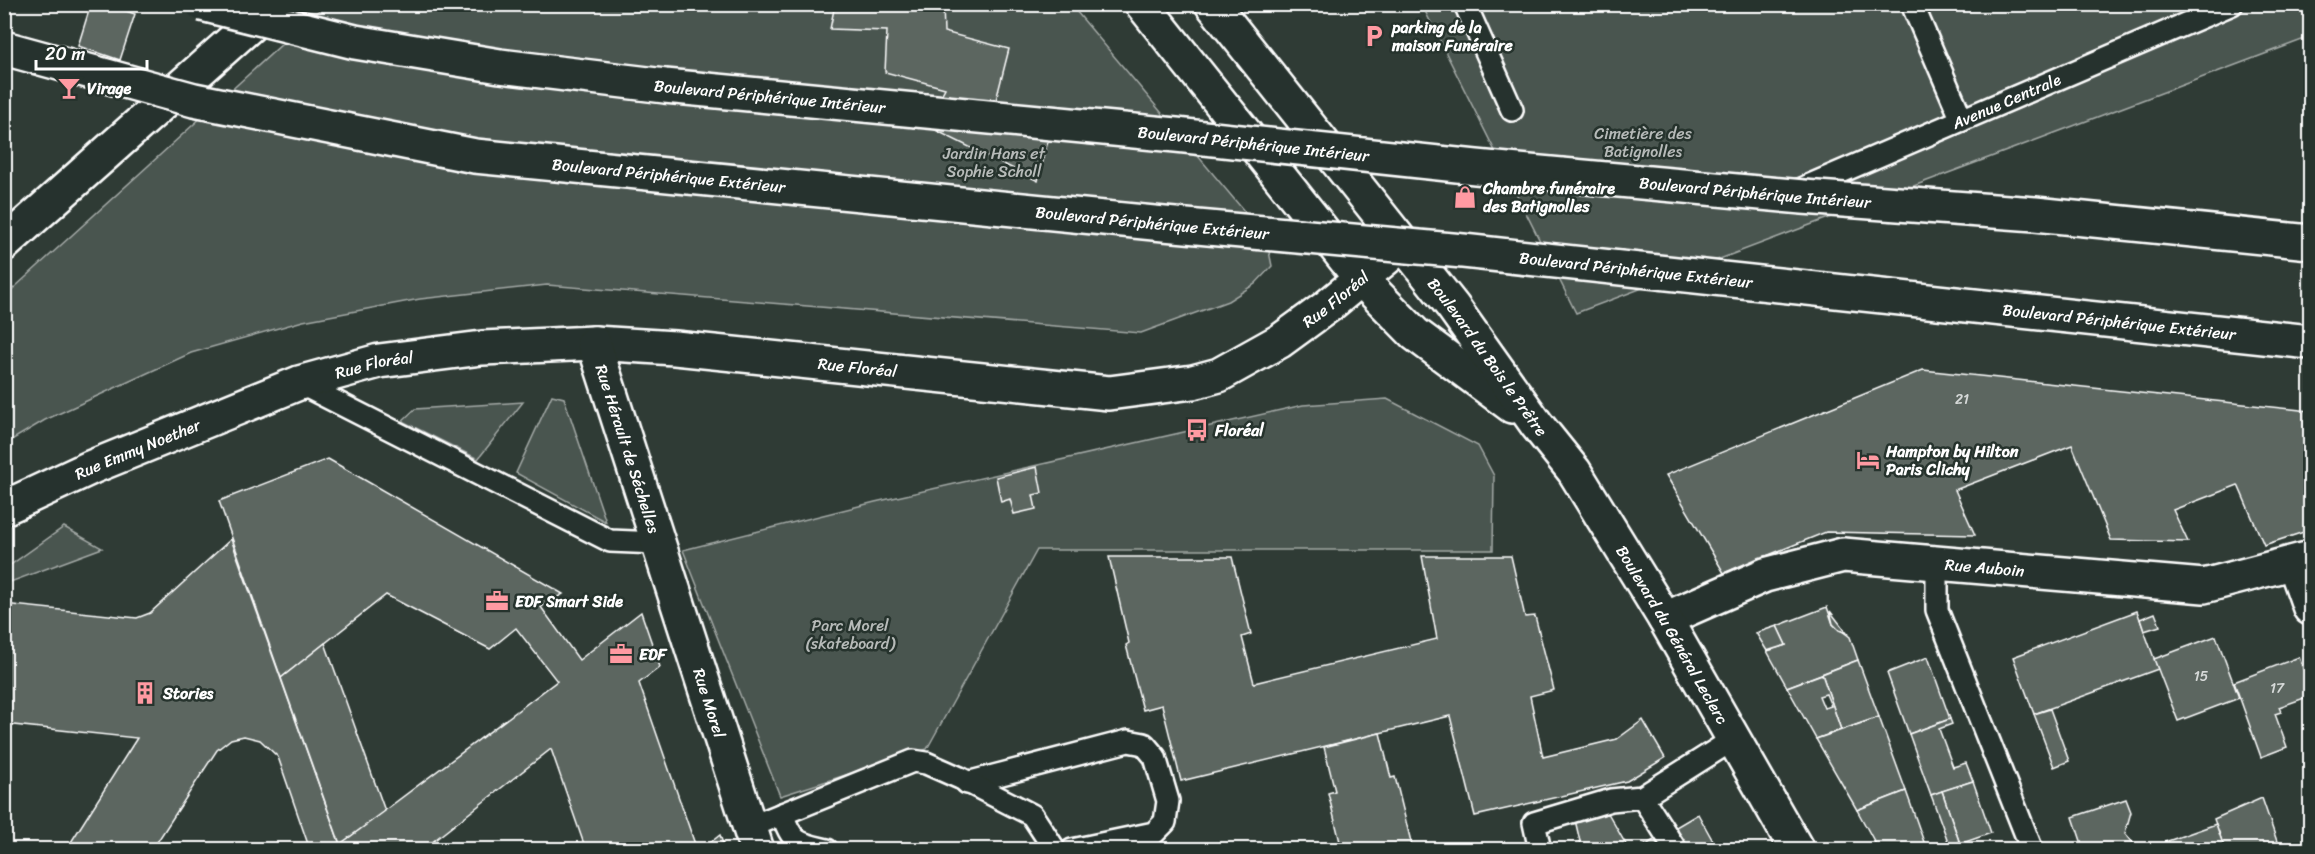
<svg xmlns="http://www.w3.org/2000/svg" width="2315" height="854" font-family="Sriracha,sans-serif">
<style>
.green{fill:#4a544f;stroke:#a4aaa7;stroke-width:1.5}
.building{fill:#5b6661;stroke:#fff;stroke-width:1.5;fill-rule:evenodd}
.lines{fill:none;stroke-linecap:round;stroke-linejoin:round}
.lane-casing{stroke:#fff;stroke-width:26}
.street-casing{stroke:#fff;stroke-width:38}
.secondary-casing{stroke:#fff;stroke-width:38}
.lane{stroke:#26332d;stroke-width:21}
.street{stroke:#26332d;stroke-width:33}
.secondary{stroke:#26332d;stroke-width:33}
.highway-bridge-casing{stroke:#fff;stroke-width:38;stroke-linecap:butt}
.highway-bridge{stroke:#26332d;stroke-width:33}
.labels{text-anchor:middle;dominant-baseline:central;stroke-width:5;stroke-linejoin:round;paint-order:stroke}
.number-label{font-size:14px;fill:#d6d9d8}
.poi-label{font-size:16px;font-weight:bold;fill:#fff;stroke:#26332d;text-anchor:start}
.street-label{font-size:16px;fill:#fff;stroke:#26332d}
.park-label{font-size:16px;fill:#b7bbb9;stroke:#26332d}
</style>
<rect width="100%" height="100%" fill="#2f3b35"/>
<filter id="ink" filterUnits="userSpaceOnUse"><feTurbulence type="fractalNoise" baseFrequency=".0167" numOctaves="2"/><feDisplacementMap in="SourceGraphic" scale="12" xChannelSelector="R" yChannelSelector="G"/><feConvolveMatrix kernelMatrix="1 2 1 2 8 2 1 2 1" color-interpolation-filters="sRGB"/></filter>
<g filter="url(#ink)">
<g class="green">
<path d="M326 4 1071 5 1266 237 1272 266 1255 284 1228 301 1141 333 547 285 420 299 303 321 191 353 45 420 5 444 4 297Z"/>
<path d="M2310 4V37L1576 313 1422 5Z"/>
<path d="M552 395 564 398 606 522 516 473Z"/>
<path d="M1387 399 1478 446 1494 476 1493 550H1037L927 749 780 796 683 550 875 502 1303 405Z"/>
<path d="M523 402 478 459 402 421 415 409Z"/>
<path d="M64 527 102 548 5 584V569Z"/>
</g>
<g class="building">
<path d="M91 4H106L135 14 120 60 78 46Z"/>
<path d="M835 4H943L944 32 1009 49 996 100 1051 129 1038 181 925 125 945 88 885 72 887 31 830 29Z"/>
<path d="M1923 370 2310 411V530L2264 545 2238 485 2173 510 2188 542 2111 540 2072 445 1955 490 1975 535 1826 532 1724 573 1666 475Z"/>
<path d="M328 459 563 594 541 607 579 660 641 612 660 667 639 683 697 850H586L551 749 422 850H342L340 844 557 681 516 628 490 649 386 595 281 678 219 501Z"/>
<path d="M1037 467 1042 493 1033 495 1036 509 1014 514 1010 499 1001 502 996 477Z"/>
<path d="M231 539 342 850H310L278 757 260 740 244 736 231 739 217 750 152 850H66L137 738 4 724V604L137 618 150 613Z"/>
<path d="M1422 556H1511L1525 617 1535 616 1554 690 1530 696 1543 757 1617 739 1643 720 1665 758 1627 781 1475 816 1450 716 1181 781 1162 705 1143 710 1126 645 1129 643 1109 557H1232L1251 634 1242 637 1254 683 1437 639Z"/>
<path d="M1827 607 1833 624 1850 637 1858 660 1787 687 1767 651 1786 645 1777 626Z"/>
<path d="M1830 611 1847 633 1839 630 1833 624Z"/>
<path d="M2137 611 2158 669 2034 714 2013 657Z"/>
<path d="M2155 613 2160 626 2144 631 2140 619Z"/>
<path d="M1777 626 1786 645 1767 651 1756 633Z"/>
<path d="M2216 636 2239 698 2178 721 2154 659Z"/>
<path d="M325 643 385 811 340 844 281 678Z"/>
<path d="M1928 657 1950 719 1909 734 1887 673Z"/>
<path d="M2299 657 2310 687V696L2279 707 2281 712 2275 714 2287 747 2261 757 2234 682Z"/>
<path d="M1858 660 1879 717 1841 730 1822 674Z"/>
<path d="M1822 674 1841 730 1816 739 1787 687ZM1826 694 1831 706 1824 708 1819 696Z"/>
<path d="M2050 709 2069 761 2054 767 2034 714Z"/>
<path d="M1879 717 1906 791 1857 810 1816 739Z"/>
<path d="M1950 719 1952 724 1939 729 1953 767 1966 763 1973 781 1931 795 1909 734Z"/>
<path d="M1380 733 1391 778 1395 777 1413 850H1342L1328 793 1335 791 1324 747Z"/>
<path d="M1973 781 1991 833 1960 844 1942 791Z"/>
<path d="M1906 791 1925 845 1912 850H1879L1857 810Z"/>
<path d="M1942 791 1960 844 1950 847 1931 795Z"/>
<path d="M2262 798 2280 850H2225L2214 819Z"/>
<path d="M2126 799 2131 812 2125 833 2139 850H2084L2073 817Z"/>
<path d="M1608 813 1629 850H1582L1575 820Z"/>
<path d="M1698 814 1718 850H1637Z"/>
<path d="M2216 824 2225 850H2168L2165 842Z"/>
<path d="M720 835 725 850H701Z"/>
</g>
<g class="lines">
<g class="lane-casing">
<g id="lane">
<path d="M1465 4 1512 110"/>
<path d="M1912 4 1962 120"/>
<path id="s1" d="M1794 192 2232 4"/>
<path d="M299 383 610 541 657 543"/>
<path d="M1937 563V610L2032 850"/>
<path d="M967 783 1128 741 1144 744 1155 757 1168 801 1165 822 1154 833 1072 850"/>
<path d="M1642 797 1676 850"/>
<path d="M782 814C793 844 797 843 827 850"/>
<path d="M750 827 913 761 926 763 960 778 1032 815 1055 850"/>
<path d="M1540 850 1534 823 1611 800 1642 797 1734 739"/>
</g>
</g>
<g class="street-casing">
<g id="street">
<path d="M4 244 274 4"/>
<path id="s2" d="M4 508 92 467 299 383 379 361 482 348 594 343 675 348 1109 393 1193 382 1219 375 1280 341 1328 306 1403 244"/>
<path d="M2294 563 2310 608"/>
<path id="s3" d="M1665 619 1765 575 1843 555 2204 586 2310 558"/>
</g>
</g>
<g class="secondary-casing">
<g id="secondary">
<path d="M1142 4 1361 279 1415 334 1512 406"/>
<path id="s4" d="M1212 4 1403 244 1453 307 1537 425 1574 471 1665 619 1797 850"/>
<path id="s5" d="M594 343 757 850"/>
</g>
</g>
<use href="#lane" class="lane"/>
<use href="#street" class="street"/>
<use href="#secondary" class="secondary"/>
<g class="highway-bridge-casing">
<g id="highway-bridge">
<path id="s6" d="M202 4 355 42 500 66 665 86 1176 135 1476 167 1803 197 2035 214 2310 242"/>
<path id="s7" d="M4 48 194 100 475 156 1164 224 1463 251 2310 342"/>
</g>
</g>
<use href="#highway-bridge" class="highway-bridge"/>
</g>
</g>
<defs>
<g id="parking-bare" transform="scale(1.8)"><path d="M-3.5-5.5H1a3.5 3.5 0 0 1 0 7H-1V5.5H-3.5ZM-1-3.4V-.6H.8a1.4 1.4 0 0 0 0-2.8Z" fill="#ff9aa2" stroke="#26332d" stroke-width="2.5" paint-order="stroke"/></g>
<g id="bar-bare" transform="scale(1.8)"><path d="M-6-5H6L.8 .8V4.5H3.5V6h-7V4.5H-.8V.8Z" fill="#ff9aa2" stroke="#26332d" stroke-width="2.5" paint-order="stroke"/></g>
<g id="shop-bare" transform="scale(1.8)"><path d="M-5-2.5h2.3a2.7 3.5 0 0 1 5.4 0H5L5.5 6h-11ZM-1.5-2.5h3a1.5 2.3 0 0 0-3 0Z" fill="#ff9aa2" stroke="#26332d" stroke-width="2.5" paint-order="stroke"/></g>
<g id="bus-bare" transform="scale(1.8)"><path d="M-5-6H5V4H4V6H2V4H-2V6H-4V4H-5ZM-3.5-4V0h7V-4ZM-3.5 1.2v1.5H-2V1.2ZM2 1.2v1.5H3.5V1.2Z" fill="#ff9aa2" stroke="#26332d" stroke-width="2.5" paint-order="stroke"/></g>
<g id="hotel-bare" transform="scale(1.8)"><path d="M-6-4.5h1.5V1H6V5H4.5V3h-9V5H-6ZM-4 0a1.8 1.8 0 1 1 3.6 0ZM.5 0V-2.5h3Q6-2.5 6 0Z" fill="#ff9aa2" stroke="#26332d" stroke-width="2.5" paint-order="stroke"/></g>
<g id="office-bare" transform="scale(1.8)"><path d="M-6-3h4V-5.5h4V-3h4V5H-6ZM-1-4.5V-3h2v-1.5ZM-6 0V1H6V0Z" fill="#ff9aa2" stroke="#26332d" stroke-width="2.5" paint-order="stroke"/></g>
<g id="building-bare" transform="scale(1.8)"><path d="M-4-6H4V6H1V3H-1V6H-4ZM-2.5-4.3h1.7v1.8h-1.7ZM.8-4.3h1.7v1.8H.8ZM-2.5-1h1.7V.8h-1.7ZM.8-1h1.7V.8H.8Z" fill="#ff9aa2" stroke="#26332d" stroke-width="2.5" paint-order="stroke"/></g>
</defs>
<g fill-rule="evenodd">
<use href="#parking-bare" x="1374" y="36"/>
<use href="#bar-bare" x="69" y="88"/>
<use href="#shop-bare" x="1465" y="197"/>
<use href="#bus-bare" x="1197" y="430"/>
<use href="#hotel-bare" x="1868" y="460"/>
<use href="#office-bare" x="497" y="601"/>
<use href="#office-bare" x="621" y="654"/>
<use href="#building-bare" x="145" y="693"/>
</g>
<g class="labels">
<g class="number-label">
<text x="1962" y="399">21</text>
<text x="2201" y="676">15</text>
<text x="2277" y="688">17</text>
</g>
<g class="poi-label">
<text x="1392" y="27">parking de la<tspan x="1392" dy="18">maison Funéraire</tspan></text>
<text x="87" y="88">Virage</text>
<text x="1483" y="188">Chambre funéraire<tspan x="1483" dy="18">des Batignolles</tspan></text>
<text x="1215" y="430">Floréal</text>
<text x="1886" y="451">Hampton by Hilton<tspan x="1886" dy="18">Paris Clichy</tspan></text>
<text x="515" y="601">EDF Smart Side</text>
<text x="639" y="654">EDF</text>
<text x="163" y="693">Stories</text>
</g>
<g class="street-label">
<text stroke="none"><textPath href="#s6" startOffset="576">Boulevard Périphérique Intérieur</textPath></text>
<text stroke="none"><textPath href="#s1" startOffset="231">Avenue Centrale</textPath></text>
<text stroke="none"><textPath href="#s6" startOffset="1062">Boulevard Périphérique Intérieur</textPath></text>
<text stroke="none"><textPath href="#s7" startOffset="678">Boulevard Périphérique Extérieur</textPath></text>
<text stroke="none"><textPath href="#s6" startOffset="1566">Boulevard Périphérique Intérieur</textPath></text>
<text stroke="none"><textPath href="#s7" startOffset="1164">Boulevard Périphérique Extérieur</textPath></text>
<text stroke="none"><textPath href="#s7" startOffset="1650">Boulevard Périphérique Extérieur</textPath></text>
<text stroke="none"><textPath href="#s2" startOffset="1388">Rue Floréal</textPath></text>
<text stroke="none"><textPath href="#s7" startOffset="2136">Boulevard Périphérique Extérieur</textPath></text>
<text stroke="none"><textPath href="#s4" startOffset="448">Boulevard du Bois le Prêtre</textPath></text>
<text stroke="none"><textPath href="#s2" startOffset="398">Rue Floréal</textPath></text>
<text stroke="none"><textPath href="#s2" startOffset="884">Rue Floréal</textPath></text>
<text stroke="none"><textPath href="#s2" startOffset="146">Rue Emmy Noether</textPath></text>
<text stroke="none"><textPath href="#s5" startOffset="111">Rue Hérault de Séchelles</textPath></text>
<text stroke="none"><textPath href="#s3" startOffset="332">Rue Auboin</textPath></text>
<text stroke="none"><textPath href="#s4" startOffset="782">Boulevard du Général Leclerc</textPath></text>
<text stroke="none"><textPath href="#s5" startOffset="378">Rue Morel</textPath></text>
</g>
<g class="park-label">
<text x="1643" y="133">Cimetière des<tspan x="1643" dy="18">Batignolles</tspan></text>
<text x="994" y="153">Jardin Hans et<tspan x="994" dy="18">Sophie Scholl</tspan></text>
<text x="850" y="625">Parc Morel<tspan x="850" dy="18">(skateboard)</tspan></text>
</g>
</g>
<rect width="2315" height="854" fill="none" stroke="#26332d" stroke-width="24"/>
<rect x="12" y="12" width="2291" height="830" fill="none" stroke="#fff" stroke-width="2" filter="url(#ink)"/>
<path d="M36 60v9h111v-9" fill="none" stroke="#ffffff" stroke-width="3"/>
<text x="45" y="60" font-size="18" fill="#ffffff" stroke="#26332d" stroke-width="4.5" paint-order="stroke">20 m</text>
</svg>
